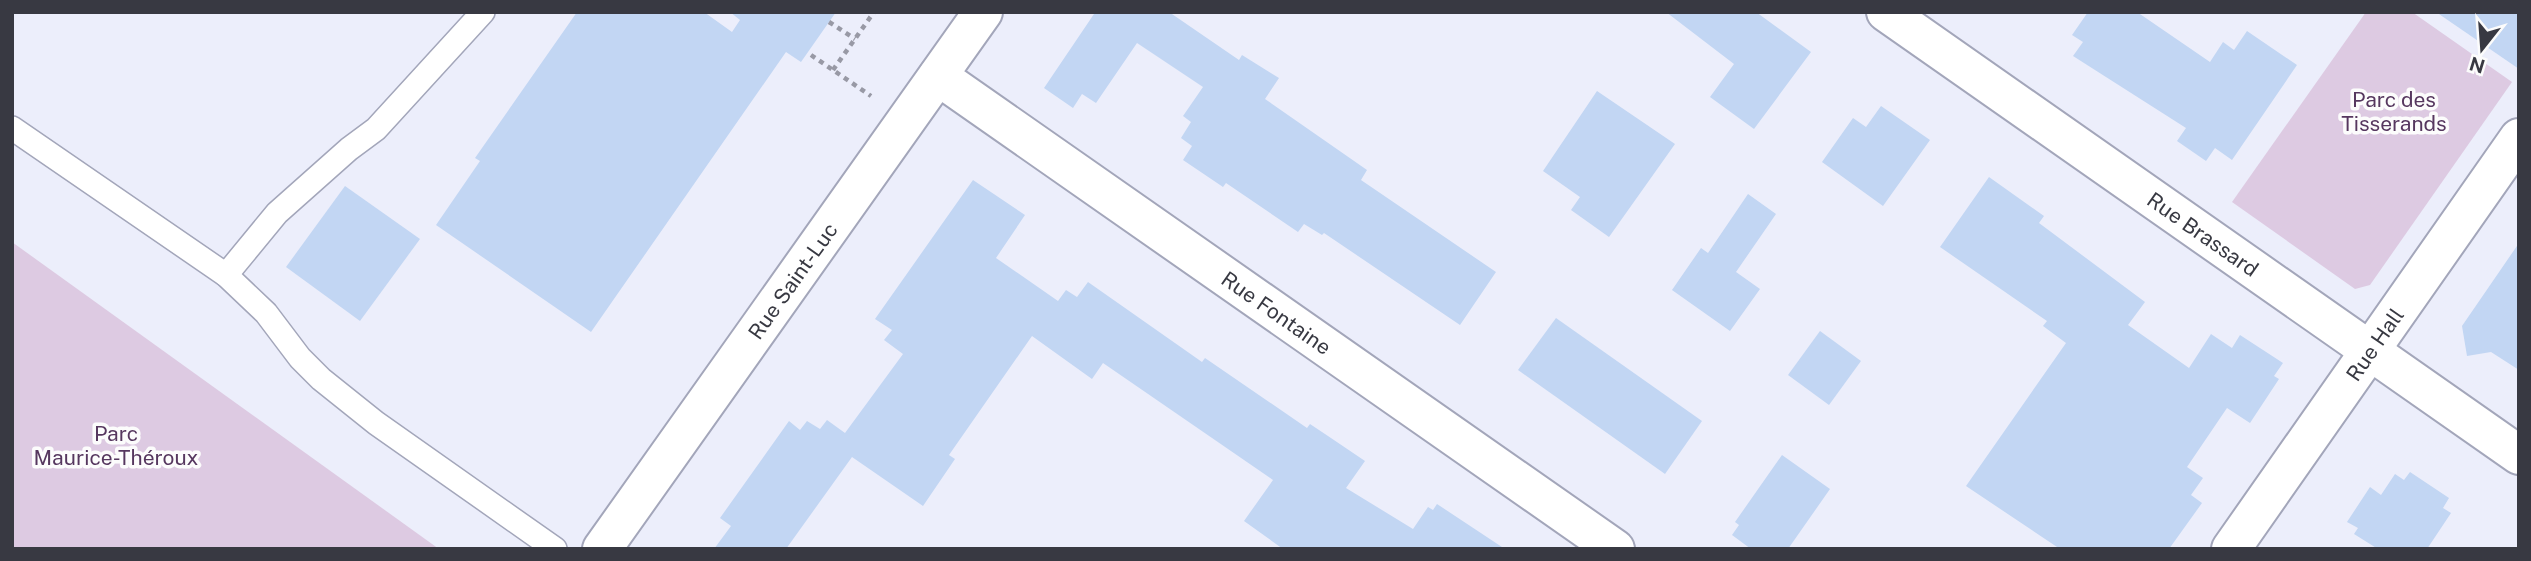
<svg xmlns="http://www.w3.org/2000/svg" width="2531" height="561" font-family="'Public Sans',sans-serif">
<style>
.green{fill:#ddcae2}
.building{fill:#c2d6f3}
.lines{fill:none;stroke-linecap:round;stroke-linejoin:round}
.lane-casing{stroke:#a3a6ba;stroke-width:26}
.street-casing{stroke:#a3a6ba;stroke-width:42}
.path{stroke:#9899a5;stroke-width:4.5;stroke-dasharray:5 5;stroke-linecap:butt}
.lane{stroke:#fff;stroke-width:23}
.street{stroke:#fff;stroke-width:38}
.labels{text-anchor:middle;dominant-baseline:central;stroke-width:7;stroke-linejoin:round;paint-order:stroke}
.park-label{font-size:21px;fill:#56375f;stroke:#fcfcfc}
.street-label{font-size:21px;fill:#383942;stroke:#fcfcfc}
</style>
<rect width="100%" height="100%" fill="#eceefb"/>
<g class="green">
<path d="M2366 12H2412L2512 82 2370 285 2355 289 2232 202Z"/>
<path d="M12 242 439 549H12Z"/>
</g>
<g class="building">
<path d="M577 12H704L732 32 740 20 730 12H836L801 62 786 52 591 332 436 225 480 161 475 158Z"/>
<path d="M1091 12H1169L1239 60 1242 55 1279 78 1265 99 1367 170 1361 180 1496 272 1460 325 1324 233 1322 235 1304 224 1298 232 1226 183 1223 187 1183 160 1192 146 1181 138 1191 122 1183 116 1203 87 1137 43 1096 103 1082 94 1073 108 1044 88 1094 14Z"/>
<path d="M1666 12H1756L1811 52 1754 129 1710 97 1734 64Z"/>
<path d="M2088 12H2137L2210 62 2223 42 2234 50 2247 31 2297 65 2232 160 2215 148 2206 161 2177 141 2186 128 2073 56 2083 42 2072 35Z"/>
<path d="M2436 12H2519V69Z"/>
<path d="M1597 91 1675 144 1609 237 1571 210 1580 197 1543 171Z"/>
<path d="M1881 106 1930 140 1883 206 1822 162 1853 118 1866 127Z"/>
<path d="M1989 177 2044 216 2039 223 2145 302 2128 325 2189 368 2211 334 2232 348 2240 335 2283 363 2274 376 2279 379 2250 423 2227 408 2187 467 2203 478 2191 495 2202 503 2169 549H2060L1966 486 2066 343 2043 326 2047 321 1940 247Z"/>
<path d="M973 180 1025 215 996 258 1058 301 1066 290 1077 297 1088 282 1202 362 1205 358 1307 428 1310 424 1328 436 1365 461 1346 488 1413 529 1428 507 1433 510 1437 504 1505 549H1283L1244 521 1273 480 1103 363 1092 379 1032 336 949 455 955 459 923 506 852 457 786 549H714L731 526 720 518 789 421 800 430 807 421 820 429 827 420 845 433 903 354 884 340 892 330 875 319Z"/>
<path d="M345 186 420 239 360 321 286 267Z"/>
<path d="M1748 194 1776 214 1736 272 1760 289 1730 331 1672 290 1701 248 1708 253Z"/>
<path d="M2519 243V370L2491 352 2467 356 2462 326Z"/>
<path d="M1556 318 1702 421 1665 474 1518 370Z"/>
<path d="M1820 331 1861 361 1829 405 1788 375Z"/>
<path d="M1782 455 1830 489 1788 549H1751L1732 535 1739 525 1735 522Z"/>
<path d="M2410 472 2449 498 2443 508 2451 513 2427 549H2378L2354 534 2358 528 2347 522 2370 487 2381 495 2395 474 2404 480Z"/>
</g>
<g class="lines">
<g class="lane-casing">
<g id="lane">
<path d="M12 128 226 275 266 313 300 358 321 379 376 423 555 549"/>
<path d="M226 275 277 213 349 149 376 129 483 12"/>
</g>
</g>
<g class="street-casing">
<g id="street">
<path id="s1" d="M1886 12 2519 455"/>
<path id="s2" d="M938 76 1615 549"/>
<path id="s3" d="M602 549 983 12"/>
<path id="s4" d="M2231 549 2519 138"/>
</g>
</g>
<g class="path">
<path d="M829 22 855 39"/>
<path d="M811 55 871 96"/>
<path d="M833 70 874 12"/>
</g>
<use href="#lane" class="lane"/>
<use href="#street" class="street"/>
</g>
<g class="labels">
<g class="park-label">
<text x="2394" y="99">Parc des<tspan x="2394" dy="24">Tisserands</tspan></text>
<text x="116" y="433">Parc<tspan x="116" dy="24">Maurice-Théroux</tspan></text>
</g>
<g class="street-label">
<text stroke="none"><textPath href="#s1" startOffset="387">Rue Brassard</textPath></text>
<text stroke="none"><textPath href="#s3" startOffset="329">Rue Saint-Luc</textPath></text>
<text stroke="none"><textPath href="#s2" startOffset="413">Rue Fontaine</textPath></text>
<text stroke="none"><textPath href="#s4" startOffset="250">Rue Hall</textPath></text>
</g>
</g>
<rect width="2531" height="561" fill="none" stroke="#383942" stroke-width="28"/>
<g transform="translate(2482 49) rotate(197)" stroke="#fcfcfc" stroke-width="5" paint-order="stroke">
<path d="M0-5L12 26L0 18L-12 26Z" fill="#383942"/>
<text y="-10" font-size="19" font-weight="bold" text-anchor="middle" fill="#383942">N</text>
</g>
</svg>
